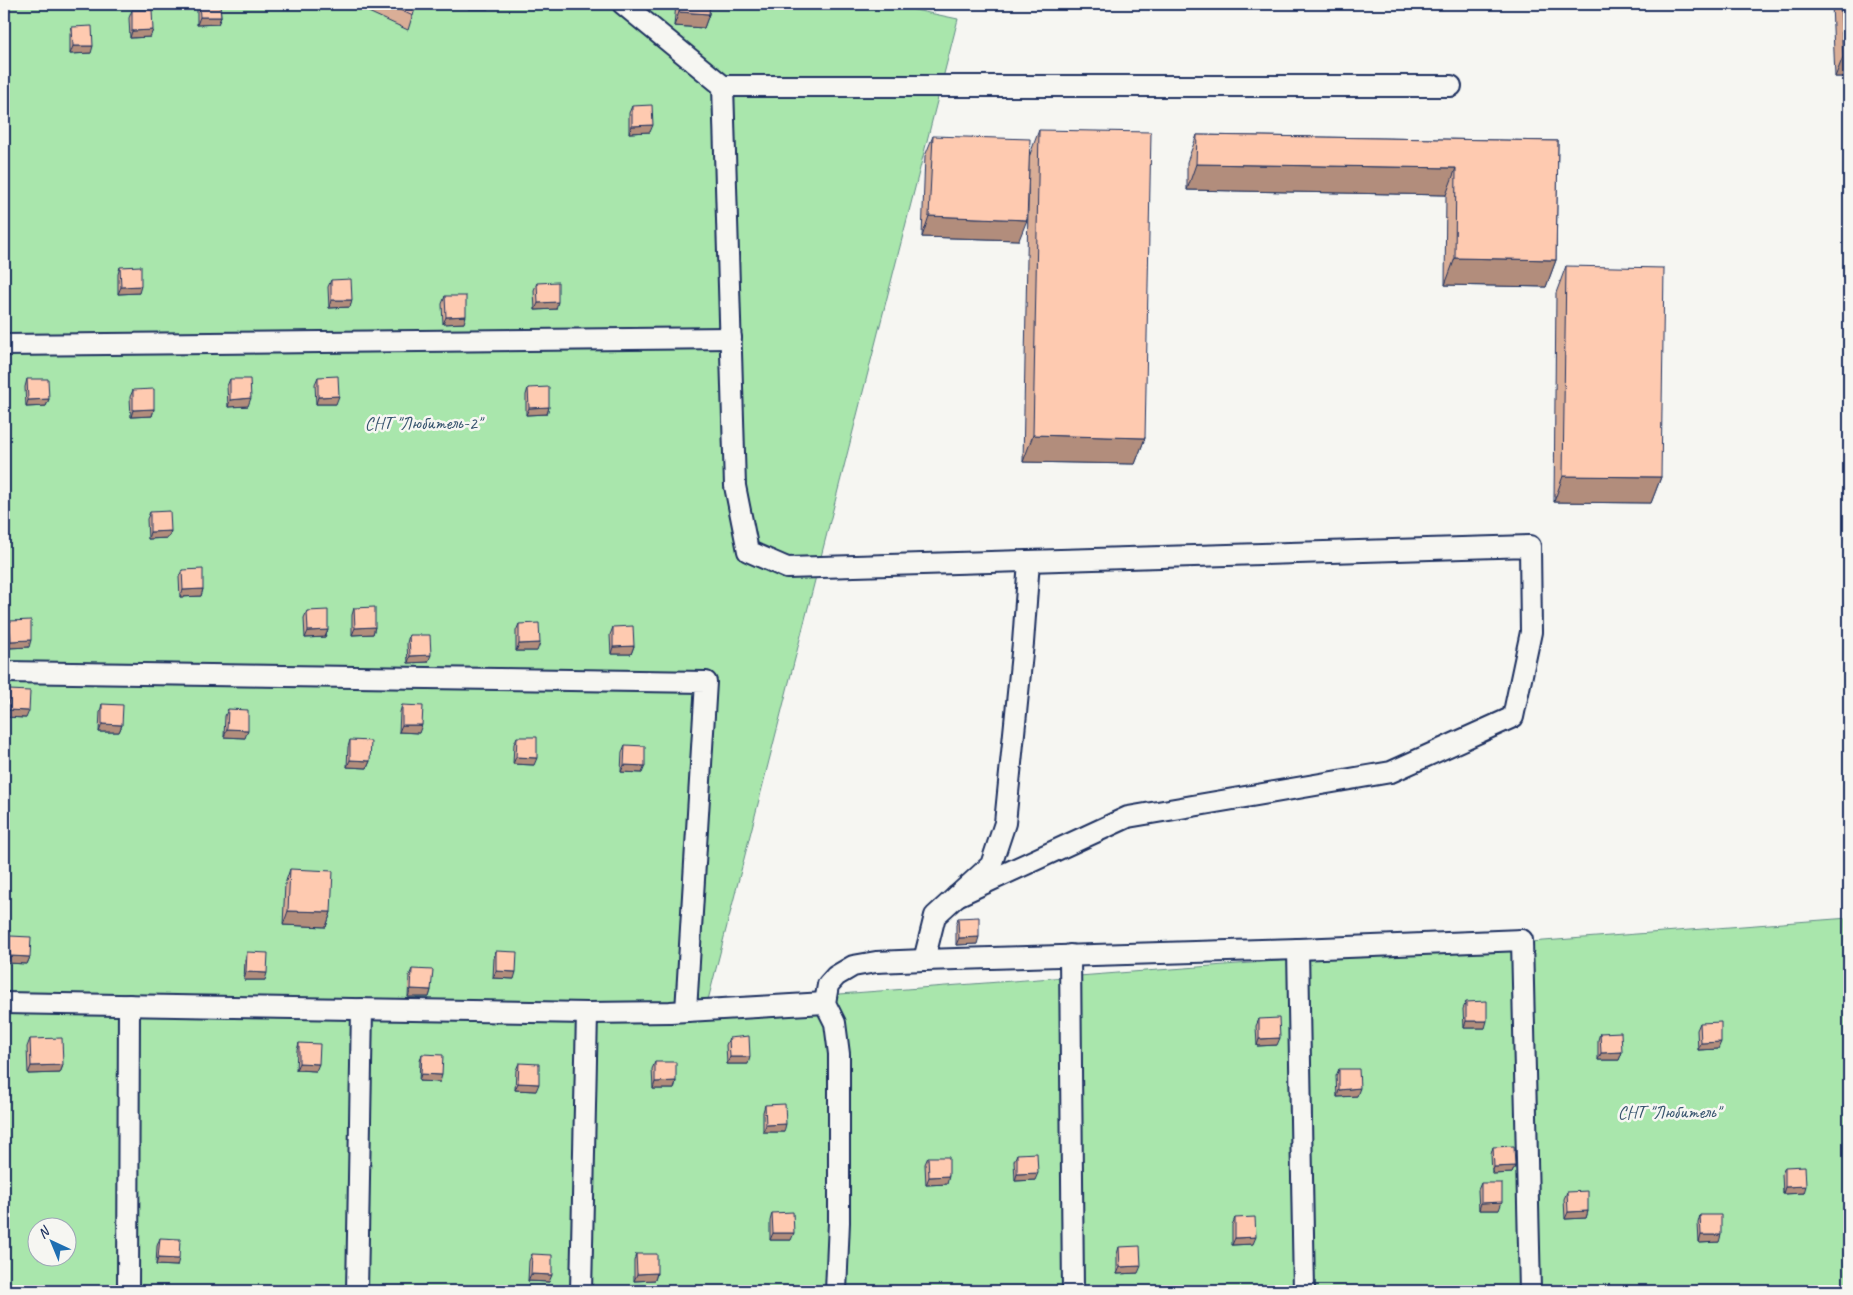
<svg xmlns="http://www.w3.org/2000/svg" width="1853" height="1295" font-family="Caveat,sans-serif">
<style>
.green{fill:#a9e6ac;stroke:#628a85;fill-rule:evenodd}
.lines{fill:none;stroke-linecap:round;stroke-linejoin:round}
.lane-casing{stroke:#1b2f5e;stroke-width:24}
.lane{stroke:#f6f6f2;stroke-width:20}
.wall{fill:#daae97;stroke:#1b2f5e}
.shaded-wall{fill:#b28d7b;stroke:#1b2f5e}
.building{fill:#fecab0;stroke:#1b2f5e}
.labels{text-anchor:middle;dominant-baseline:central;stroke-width:5;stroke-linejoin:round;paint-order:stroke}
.park-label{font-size:18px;fill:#37546e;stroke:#f6f6f2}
</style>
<rect width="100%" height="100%" fill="#f6f6f2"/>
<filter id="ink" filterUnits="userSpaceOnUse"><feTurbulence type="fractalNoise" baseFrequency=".02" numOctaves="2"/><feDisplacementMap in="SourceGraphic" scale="10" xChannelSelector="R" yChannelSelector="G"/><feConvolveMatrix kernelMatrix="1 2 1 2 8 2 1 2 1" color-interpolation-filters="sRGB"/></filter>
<g filter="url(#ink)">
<path class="green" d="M4 4H886L958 19 707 1004 1849 918V1291H4ZM38 1228H68V1258H38Z"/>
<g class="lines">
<g class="lane-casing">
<g id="lane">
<path d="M623 4 723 86H1451"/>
<path d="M723 86 735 486 748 551 787 568 1530 546 1531 632 1513 717 1391 772 1128 817 957 896"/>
<path d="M4 345 731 338"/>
<path d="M4 672 706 682 686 1011"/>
<path d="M1298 949 1304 1291"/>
<path d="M1070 955 1073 1291"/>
<path d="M924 960 935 916 991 865 1005 823 1023 643 1029 561"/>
<path d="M4 1003 587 1013 670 1012 825 1003"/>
<path d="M128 1291 129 1005"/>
<path d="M357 1291 362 1009"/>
<path d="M581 1291 587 1013"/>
<path d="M836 1291 839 1222V1054L835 1023 825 1003 828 985 836 976 853 966 876 962 924 960 1298 949 1522 940 1530 1291"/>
</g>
</g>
<use href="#lane" class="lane"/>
</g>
<g class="wall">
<path d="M197 4H220L221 17 218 24 197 25Z"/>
<path d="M351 4H416L408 30Z"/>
<path d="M676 4H710L709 14 704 28 674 26Z"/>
<path d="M1832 4H1849V77H1835Z"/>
<path d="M132 10 153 30 150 37 130 38 129 18Z"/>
<path d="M72 27 91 53 70 54V34Z"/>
<path d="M632 106 650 132 629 133V113Z"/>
<path d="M1039 130 1145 438 1135 464 1023 462 1029 157Z"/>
<path d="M1197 135 1558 141 1556 260 1546 287 1445 285 1446 195 1187 190V162Z"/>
<path d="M933 136 1019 240 922 237 925 156Z"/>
<path d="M1566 266 1661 477 1651 503 1554 502 1556 293Z"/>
<path d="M120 267 139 293 118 294V274Z"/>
<path d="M331 280 352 300 350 307 329 308 328 287Z"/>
<path d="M537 283 556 309 535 310 534 290Z"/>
<path d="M445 296 464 323 443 324 442 304Z"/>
<path d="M318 377 336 404H316L315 384Z"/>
<path d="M27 379 49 399 46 406 26 407 25 387Z"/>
<path d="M230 379 248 406 228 407 227 386Z"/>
<path d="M528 388 549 407 547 414 526 415V395Z"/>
<path d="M133 390 154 409 152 416 131 417 130 397Z"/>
<path d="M150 512 171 531 168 538 148 539 147 519Z"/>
<path d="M182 570 203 589 201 596 180 597 179 577Z"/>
<path d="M354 608 375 627 373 634 352 635V615Z"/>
<path d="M307 611 328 630 325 637 305 638 304 618Z"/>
<path d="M10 621 29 647 8 648 7 628Z"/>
<path d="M519 624 537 651H516V631Z"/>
<path d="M613 627 634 646 631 654H611L610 635Z"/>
<path d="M409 635 428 662 408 663 407 643Z"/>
<path d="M9 690 26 718 5 717 6 697Z"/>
<path d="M102 704 122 725 119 732H99L100 712Z"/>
<path d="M402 705 419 733 399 732 400 712Z"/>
<path d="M228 709 245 738 224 737 225 716Z"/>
<path d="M517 737 534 765 513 764 514 744Z"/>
<path d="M350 740 370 761 367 768 347 767 348 747Z"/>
<path d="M625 745 642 773 621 772 622 752Z"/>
<path d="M290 869 331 912 326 927 283 925 285 884Z"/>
<path d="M958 918 977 944 956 945V925Z"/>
<path d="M10 936 30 957 27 964 7 963 8 943Z"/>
<path d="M496 951 514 979 493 978 494 958Z"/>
<path d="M247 952 265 980H244L245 960Z"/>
<path d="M412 969 431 990 429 997H408L409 976Z"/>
<path d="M1466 1002 1485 1028H1464L1463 1009Z"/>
<path d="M1259 1019 1277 1045 1257 1046 1256 1026Z"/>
<path d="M1700 1023 1718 1049 1698 1050 1697 1030Z"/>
<path d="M1600 1033 1622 1052 1619 1060H1598V1040Z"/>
<path d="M729 1038 748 1064H727L726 1045Z"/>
<path d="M30 1039 63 1065 60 1073 28 1074 27 1047Z"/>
<path d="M299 1043 316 1071 296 1070 297 1050Z"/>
<path d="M422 1054 440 1082 419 1081 420 1061Z"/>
<path d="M655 1062 676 1081 674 1089H653L652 1069Z"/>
<path d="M519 1063 536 1091 515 1090 516 1070Z"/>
<path d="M1339 1069 1357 1096 1337 1097 1336 1076Z"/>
<path d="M765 1105 784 1132H763V1112Z"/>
<path d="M1493 1147 1515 1166 1512 1173 1492 1174 1491 1154Z"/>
<path d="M1017 1154 1035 1180 1015 1181 1014 1161Z"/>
<path d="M928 1157 947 1184 926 1185 925 1164Z"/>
<path d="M1785 1167 1804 1193 1783 1194 1782 1174Z"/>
<path d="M1481 1183 1499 1210H1479L1478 1190Z"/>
<path d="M1567 1192 1588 1211 1586 1218 1565 1219 1564 1199Z"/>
<path d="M772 1213 791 1240H770V1221Z"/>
<path d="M1700 1215 1719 1242 1699 1243 1698 1223Z"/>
<path d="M1235 1218 1253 1244 1232 1245V1225Z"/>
<path d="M160 1238 177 1266 156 1265 157 1246Z"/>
<path d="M1119 1247 1138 1273 1117 1274V1254Z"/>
<path d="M532 1254 549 1282 528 1281 529 1261Z"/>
<path d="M636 1254 657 1273 655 1280 634 1281V1261Z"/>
</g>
<g class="shaded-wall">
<path d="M470 4H490L488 9H468Z"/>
<path d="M679 12 709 14 704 28 674 26Z"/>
<path d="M200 17H221L218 24 197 25Z"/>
<path d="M153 30 150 37 130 38 132 31Z"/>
<path d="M73 46H93L91 53 70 54Z"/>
<path d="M1849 56V77H1835L1843 57Z"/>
<path d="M653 125 650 132 629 133 632 126Z"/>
<path d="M1196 164 1456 168 1446 195 1187 190Z"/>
<path d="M929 216 1027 220 1019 240 922 237Z"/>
<path d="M1455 258 1556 260 1546 287 1445 285Z"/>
<path d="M141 286 139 293 118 294 121 287Z"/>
<path d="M331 300H352L350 307 329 308Z"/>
<path d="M558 302 556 309 535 310 538 303Z"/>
<path d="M466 316 464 323 443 324 446 317Z"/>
<path d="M339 396 336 404H316L318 397Z"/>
<path d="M251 398 248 406 228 407 230 400Z"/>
<path d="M49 399 46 406 26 407 28 400Z"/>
<path d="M549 407 547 414 526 415 529 408Z"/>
<path d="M154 409 152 416 131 417 133 410Z"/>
<path d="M1033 435 1145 438 1135 464 1023 462Z"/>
<path d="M1563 476 1661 477 1651 503 1554 502Z"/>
<path d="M171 531 168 538 148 539 150 532Z"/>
<path d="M203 589 201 596 180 597 183 590Z"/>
<path d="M375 627 373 634 352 635 355 628Z"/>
<path d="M328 630 325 637 305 638 308 631Z"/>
<path d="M31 640 29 647 8 648 11 641Z"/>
<path d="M540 643 537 651H516L519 644Z"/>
<path d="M634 646 631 654H611L613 647Z"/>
<path d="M431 655 428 662 408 663 410 656Z"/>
<path d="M8 710 29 711 26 718 5 717Z"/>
<path d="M102 724 122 725 119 732H99Z"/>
<path d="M402 725H422L419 733 399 732Z"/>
<path d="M227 729 248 730 245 738 224 737Z"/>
<path d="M516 757 537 758 534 765 513 764Z"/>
<path d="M350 760 370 761 367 768 347 767Z"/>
<path d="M624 765 645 766 642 773 621 772Z"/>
<path d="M288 911 331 912 326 927 283 925Z"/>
<path d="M979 937 977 944 956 945 959 938Z"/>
<path d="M10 956 30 957 27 964 7 963Z"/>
<path d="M496 971 516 972 514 979 493 978Z"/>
<path d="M246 972 267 973 265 980H244Z"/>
<path d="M411 989 431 990 429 997H408Z"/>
<path d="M1466 1021H1487L1485 1028H1464Z"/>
<path d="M1280 1038 1277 1045 1257 1046 1259 1039Z"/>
<path d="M1721 1042 1718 1049 1698 1050 1701 1043Z"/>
<path d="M1622 1052 1619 1060H1598L1601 1053Z"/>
<path d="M730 1057H750L748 1064H727Z"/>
<path d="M299 1063 319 1064 316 1071 296 1070Z"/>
<path d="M63 1065 60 1073 28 1074 31 1066Z"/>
<path d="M421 1074 442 1075 440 1082 419 1081Z"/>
<path d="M676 1081 674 1089H653L655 1082Z"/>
<path d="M518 1083 539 1084 536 1091 515 1090Z"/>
<path d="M1360 1088 1357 1096 1337 1097 1339 1090Z"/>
<path d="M786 1124 784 1132H763L766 1125Z"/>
<path d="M1515 1166 1512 1173 1492 1174 1494 1167Z"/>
<path d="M1038 1173 1035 1180 1015 1181 1017 1174Z"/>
<path d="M949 1176 947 1184 926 1185 929 1177Z"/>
<path d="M1806 1186 1804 1193 1783 1194 1785 1187Z"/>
<path d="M1502 1202 1499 1210H1479L1481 1203Z"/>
<path d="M1588 1211 1586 1218 1565 1219 1568 1212Z"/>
<path d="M773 1233H794L791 1240H770Z"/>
<path d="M1701 1235H1721L1719 1242 1699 1243Z"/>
<path d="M1256 1237 1253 1244 1232 1245 1235 1238Z"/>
<path d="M158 1258 179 1259 177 1266 156 1265Z"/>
<path d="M1141 1266 1138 1273 1117 1274 1120 1267Z"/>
<path d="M657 1273 655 1280 634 1281 637 1274Z"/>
<path d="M531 1274 552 1275 549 1282 528 1281Z"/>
</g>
<g class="building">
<path d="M199 4H220L221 17H200Z"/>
<path d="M387 4H416L413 16Z"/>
<path d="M680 4H710L709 14 679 12Z"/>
<path d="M1840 4H1849V56L1843 57Z"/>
<path d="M132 10H152L153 30 132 31Z"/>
<path d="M92 26 93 46H73L72 27Z"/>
<path d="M652 105 653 125 632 126V106Z"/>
<path d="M1039 130 1151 132 1145 438 1033 435Z"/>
<path d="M1197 135 1558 141 1556 260 1455 258 1456 168 1196 164Z"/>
<path d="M933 136 1030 139 1027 220 929 216Z"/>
<path d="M141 266V286L121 287 120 267Z"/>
<path d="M1566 266 1664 268 1661 477 1563 476Z"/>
<path d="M351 279 352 300H331V280Z"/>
<path d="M558 282V302L538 303 537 283Z"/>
<path d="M445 296H466V316L446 317Z"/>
<path d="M338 376 339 396 318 397V377Z"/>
<path d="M27 379H48L49 399 28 400Z"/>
<path d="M230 379H250L251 398 230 400Z"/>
<path d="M549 387V407L529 408 528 388Z"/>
<path d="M154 389V409L133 410V390Z"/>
<path d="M170 511 171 531 150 532V512Z"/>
<path d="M203 569V589L183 590 182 570Z"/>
<path d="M375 607V627L355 628 354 608Z"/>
<path d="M328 610V630L308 631 307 611Z"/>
<path d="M31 620V640L11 641 10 621Z"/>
<path d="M539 623 540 643 519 644V624Z"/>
<path d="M633 626 634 646 613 647V627Z"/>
<path d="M409 635H430L431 655 410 656Z"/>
<path d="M9 690 30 691 29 711 8 710Z"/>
<path d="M102 704 123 705 122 725 102 724Z"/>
<path d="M402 705 423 706 422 725H402Z"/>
<path d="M228 709 248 710V730L227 729Z"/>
<path d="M517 737H537V758L516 757Z"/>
<path d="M350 740 371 741 370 761 350 760Z"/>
<path d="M625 745 645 746V766L624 765Z"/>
<path d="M290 869 333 871 331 912 288 911Z"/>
<path d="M979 917V937L959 938 958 918Z"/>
<path d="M10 936 31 937 30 957 10 956Z"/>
<path d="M496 951 517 952 516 972 496 971Z"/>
<path d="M247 952 268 953 267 973 246 972Z"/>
<path d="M412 969 433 970 431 990 411 989Z"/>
<path d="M1487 1001V1021H1466V1002Z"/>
<path d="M1279 1018 1280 1038 1259 1039V1019Z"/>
<path d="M1721 1022V1042L1701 1043 1700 1023Z"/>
<path d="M1621 1032 1622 1052 1601 1053 1600 1033Z"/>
<path d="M749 1036 750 1057H730L729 1038Z"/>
<path d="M62 1038 63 1065 31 1066 30 1039Z"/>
<path d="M299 1043 320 1044 319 1064 299 1063Z"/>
<path d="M422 1054 443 1055 442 1075 421 1074Z"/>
<path d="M655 1062H676V1081L655 1082Z"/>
<path d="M519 1063 539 1064V1084L518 1083Z"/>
<path d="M1339 1069H1359L1360 1088 1339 1090Z"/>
<path d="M785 1104 786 1124 766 1125 765 1105Z"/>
<path d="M1514 1146 1515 1166 1494 1167 1493 1147Z"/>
<path d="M1037 1153 1038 1173 1017 1174V1154Z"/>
<path d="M928 1157H949V1176L929 1177Z"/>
<path d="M1805 1166 1806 1186 1785 1187V1167Z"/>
<path d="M1481 1183H1502V1202L1481 1203Z"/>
<path d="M1588 1191V1211L1568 1212 1567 1192Z"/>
<path d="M793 1212 794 1233H773L772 1213Z"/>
<path d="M1700 1215H1721V1235H1701Z"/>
<path d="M1255 1217 1256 1237 1235 1238V1218Z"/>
<path d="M160 1238 180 1239 179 1259 158 1258Z"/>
<path d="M1140 1246 1141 1266 1120 1267 1119 1247Z"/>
<path d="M532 1254 552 1255V1275L531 1274Z"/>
<path d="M636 1254H657V1273L637 1274Z"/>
<path d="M815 1288V1291H794V1289Z"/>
</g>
</g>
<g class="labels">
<g class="park-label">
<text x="423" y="423">СНТ "Любитель-2"</text>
<text x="1669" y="1112">СНТ "Любитель"</text>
</g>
</g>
<rect width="1853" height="1295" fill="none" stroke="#f6f6f2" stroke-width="20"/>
<rect x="10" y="10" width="1833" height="1275" fill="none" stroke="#1b2f5e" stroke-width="2" filter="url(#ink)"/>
<g transform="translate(52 1242) rotate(316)"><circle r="24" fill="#f6f6f2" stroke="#9ea6b7"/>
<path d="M0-4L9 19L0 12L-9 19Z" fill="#1f6fb2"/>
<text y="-8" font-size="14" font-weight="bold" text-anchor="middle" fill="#1b2f5e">N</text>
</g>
</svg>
